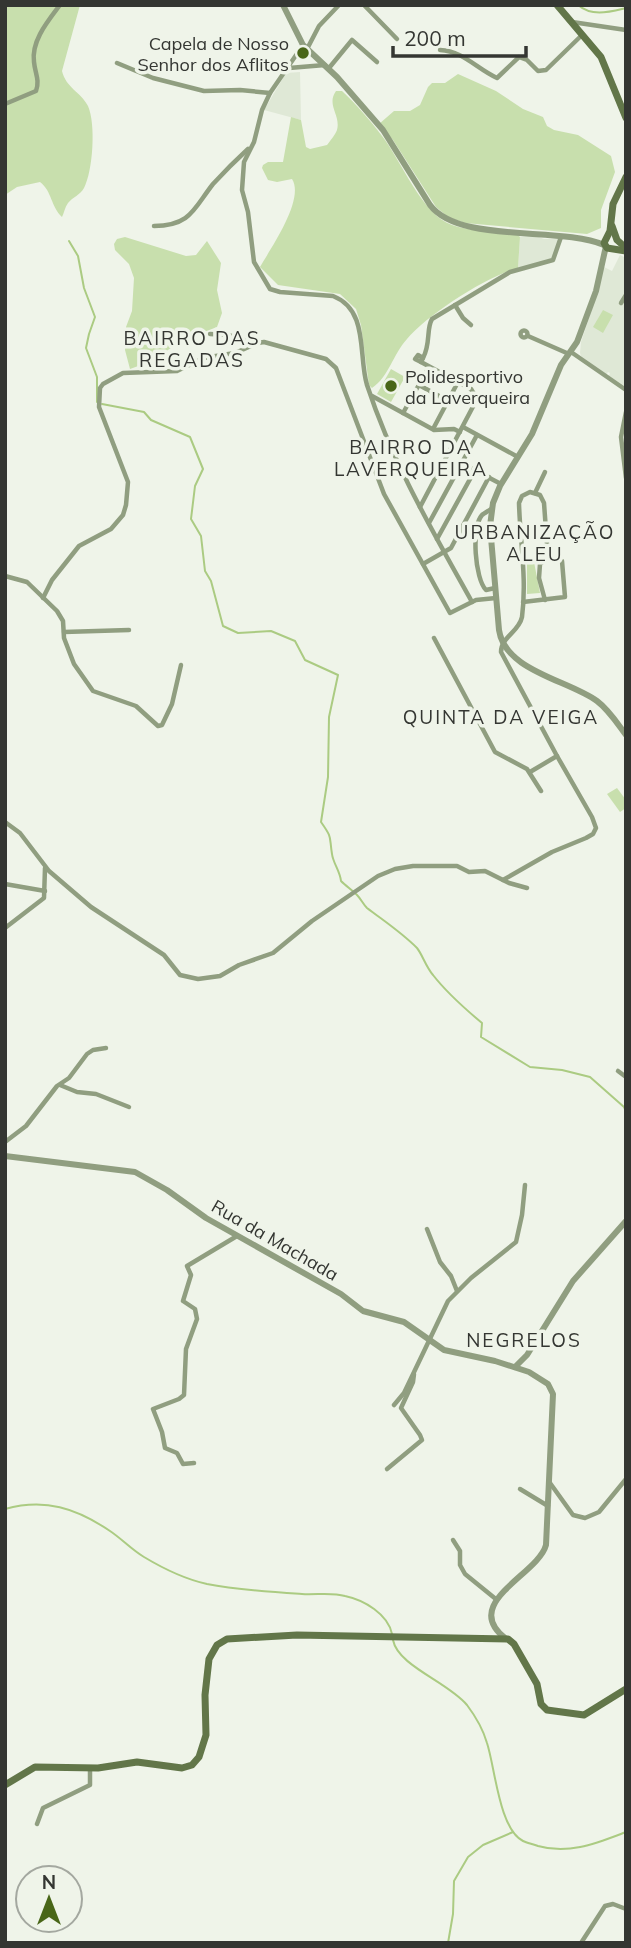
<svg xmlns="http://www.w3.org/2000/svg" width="631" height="1948" font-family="Mulish,sans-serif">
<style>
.built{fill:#dfe8d6}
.green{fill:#c8dfad}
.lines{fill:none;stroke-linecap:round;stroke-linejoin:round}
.stream{stroke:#abcb82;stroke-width:2}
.minor{stroke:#909e80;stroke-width:4.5}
.tertiary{stroke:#909e80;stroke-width:6}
.secondary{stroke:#627649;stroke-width:7}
.poi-dot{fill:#496618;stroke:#eff4e9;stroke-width:2.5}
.labels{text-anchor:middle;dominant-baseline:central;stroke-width:7;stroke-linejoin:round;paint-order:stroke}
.poi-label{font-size:18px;fill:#343632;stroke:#eff4e9;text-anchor:end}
.street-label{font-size:18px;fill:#343632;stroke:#eff4e9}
.neighbourhood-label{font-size:19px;letter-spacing:2px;fill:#343632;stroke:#eff4e9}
</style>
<rect width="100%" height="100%" fill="#eff4e9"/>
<g class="built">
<path d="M300 72 301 120 264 110 286 73Z"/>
<path d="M536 236 544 239H560L553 259 518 268 520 237Z"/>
<path d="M620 255 626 258V387L609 376 610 373 608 372 606 375 581 356 580 353 581 342 598 291 602 266 612 271Z"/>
</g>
<g class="green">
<path d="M5 5H80L62 71C66 88 81 92 88 106 96 124 93 171 84 188 80 195 73 197 68 203 65 207 64 213 62 217 51 207 52 191 40 182L17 187 5 195Z"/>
<path d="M458 74 496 91 523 109 543 117 547 126 554 130 578 135 611 156 615 172 601 210V228L587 234 465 223 448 217 436 207 393 140 379 124 394 111H410L420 105 428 87 432 83H445Z"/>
<path d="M336 91H342C356 104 370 120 382 136 401 160 422 215 452 225 471 232 496 231 517 234L520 237 518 268C487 276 427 315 407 339 393 354 389 377 372 388L369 385 361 325 356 309 340 294 278 285 260 267C271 248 305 199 292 179L277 182 268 180 262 168 263 165 268 162H283L291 117 301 120 306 147 310 149 327 145C330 141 335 135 337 130 341 115 326 105 336 91Z"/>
<path d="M125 237 186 256 196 255 207 241 221 263 217 290 222 313 217 327 181 341 152 361 130 369 125 350 126 327 132 311 134 278 129 264 115 250 114 244 117 239Z"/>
<path d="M603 310 613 315 603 333 593 327Z"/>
<path d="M391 369 405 377 391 402 377 394Z"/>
<path d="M538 557 534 562 540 593 527 594V558Z"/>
<path d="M617 788 626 800V808L620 812 607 794Z"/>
</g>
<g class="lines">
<g class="stream">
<path d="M578 5C592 17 609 12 626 8"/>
<path d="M69 241 78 256 84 288 95 317 89 334 86 348 97 377V402"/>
<path d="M102 404 144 412 151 420 190 437 203 469 195 486 191 519 201 536 205 571 211 581 223 626 238 633 271 631 295 641 305 660 338 675 329 717 328 777 321 822C333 839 329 836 332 854 333 863 340 871 341 881 346 886 352 890 357 895 361 899 363 904 367 908 384 921 401 932 417 948 422 954 426 967 433 975 447 993 464 1008 482 1023L481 1037 530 1067 562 1070 590 1077 624 1107 626 1112"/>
<path d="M5 1509C45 1498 76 1508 110 1531 122 1539 132 1550 144 1557 164 1569 184 1579 207 1584 238 1590 271 1592 302 1594 316 1595 332 1592 345 1596 364 1600 388 1614 392 1634"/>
<path d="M393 1640C398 1666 448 1682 467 1705 476 1717 483 1729 487 1743 495 1767 499 1829 523 1841 527 1843 533 1844 538 1846 569 1855 597 1843 626 1832"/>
<path d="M448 1943 453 1914 454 1881 468 1857 483 1845 513 1832"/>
</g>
<g class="minor">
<path d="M364 5 397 39"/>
<path d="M572 22 626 30"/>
<path d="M303 45 270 93 262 110 254 142 244 162 242 190 248 212 254 262 270 289 280 292 333 296C369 310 358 355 367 385 393 464 432 530 472 602"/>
<path d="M307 49 319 26 339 5"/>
<path d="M440 50C463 51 477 69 497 78L519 57 527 60 538 71 546 70 582 35"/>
<path d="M117 63 153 78 204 91 240 90 270 93"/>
<path d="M289 68 325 65"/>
<path d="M329 68 352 40 377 62"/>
<path d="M5 104 36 91C40 80 35 73 34 62 31 41 48 21 60 5"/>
<path d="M154 226C191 226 194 208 213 184 224 172 236 160 248 149"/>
<path d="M621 303 626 295"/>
<path d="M455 305 463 318 471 325"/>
<circle cx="524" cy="334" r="3.5"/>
<path d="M210 334 228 335 257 343"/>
<path d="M528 336 569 354"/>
<path d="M571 352 626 390"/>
<path d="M418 355 423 358 421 362 415 359Z"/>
<path d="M423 358C431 343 426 329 432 319L510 272 553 260 561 237"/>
<path d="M419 385 448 401"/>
<path d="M372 396 434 430 454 429 460 432"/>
<path d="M626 412 621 437 626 478"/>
<path d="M403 413 429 367"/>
<path d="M463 427 518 457"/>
<path d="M433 429 458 382"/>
<path d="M461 463 501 484"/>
<path d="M535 493 545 472"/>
<path d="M420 507 477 399 471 389 421 362"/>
<path d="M491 509C490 510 483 514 482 515 471 528 475 579 486 590L495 588"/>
<path d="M429 523 477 435"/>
<path d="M437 539 475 470"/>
<path d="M423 564 451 548 489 477"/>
<path d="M5 576 27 582 57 611 63 621 64 638 74 664 93 691 136 706 158 726 162 725 172 704 181 665"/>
<path d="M43 598 52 580 79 546 111 529 123 515 126 505 128 482 99 407 100 388 103 384 123 373 177 371 203 358 235 353 258 343 264 342 326 359 336 368 384 494 450 613 476 600 496 598"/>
<path d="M523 602 565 597 562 561"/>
<path d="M64 632 129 630"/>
<path d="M434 638 495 752 527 769 541 791"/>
<path d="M530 772 557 756"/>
<path d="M5 822 20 833 49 871 91 907 164 955 180 975 198 979 220 976 239 965 273 953 312 921 378 876 395 869 413 866H457L469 872 485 871 509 883 527 888"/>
<path d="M503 880 552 852 586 838 593 834 596 828 592 817 557 756 501 652C501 637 519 632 522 617 527 579 520 541 519 503L522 496 530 492 540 495 544 503 548 558 540 564 539 578 545 600"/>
<path d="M5 884 45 891"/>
<path d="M5 928 44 898 45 868"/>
<path d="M618 1071 626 1077"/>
<path d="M60 1085 77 1092 96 1094 129 1107"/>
<path d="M5 1142 26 1126 57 1086 69 1078 87 1054 93 1050 106 1048"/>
<path d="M427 1229 440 1262 451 1276 457 1291"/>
<path d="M394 1405 404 1393 448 1301 471 1278 516 1242 522 1215 525 1185"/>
<path d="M194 1463 183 1464 177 1453 165 1448 162 1432 153 1409 179 1399 184 1395 186 1349 197 1319 195 1309 183 1301 191 1275 187 1266 237 1236"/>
<path d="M387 1469 422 1440 420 1435 401 1408 413 1382 414 1374"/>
<path d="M550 1483 573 1515 585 1518 599 1512 626 1479"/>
<path d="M520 1489 548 1506"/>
<path d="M453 1540 460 1551V1565L465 1574 497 1600"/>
<path d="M37 1824 43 1808 90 1785V1769"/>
<path d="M581 1943 605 1906 613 1904 626 1909"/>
</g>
<g class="tertiary">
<path d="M283 5 303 45 337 77 383 130 430 205C459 244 560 226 604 245"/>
<path d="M606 246 596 291 577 342 561 365 532 434 500 486 493 503 490 526 499 630C505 671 568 680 597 701 609 710 617 723 626 735"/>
<path d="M5 1156 135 1172 167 1190 206 1218 341 1294 363 1311 404 1322 444 1350 495 1361 529 1372 548 1384 553 1394 546 1545C538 1575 459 1603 506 1639"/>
<path d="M515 1367 527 1355 573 1281 626 1221"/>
</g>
<g class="secondary">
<path d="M557 5 601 57 626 118"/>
<path d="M626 177 613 204 610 231 604 243 607 248 626 251"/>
<path d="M612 226 617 240 626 248"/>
<path d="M5 1785 35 1767 98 1768 137 1762 182 1768 192 1765 199 1757 206 1735 205 1695 209 1659 217 1645 227 1639 297 1635 508 1639 514 1644 537 1684 541 1704 547 1710 584 1715 626 1689"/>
</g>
</g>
<g class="poi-dot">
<circle cx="303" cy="53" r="7"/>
<circle cx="391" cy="386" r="7"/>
</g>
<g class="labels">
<g class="poi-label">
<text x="289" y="43">Capela de Nosso<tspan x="289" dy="21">Senhor dos Aflitos</tspan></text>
<text x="405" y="376" text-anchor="start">Polidesportivo<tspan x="405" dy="21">da Laverqueira</tspan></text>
</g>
<g class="street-label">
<text transform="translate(275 1240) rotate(30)">Rua da Machada</text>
</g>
<g class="neighbourhood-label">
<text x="192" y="338">BAIRRO DAS<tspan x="192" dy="22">REGADAS</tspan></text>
<text x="411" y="447">BAIRRO DA<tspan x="411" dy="22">LAVERQUEIRA</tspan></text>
<text x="535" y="532">URBANIZAÇÃO<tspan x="535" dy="22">ALEU</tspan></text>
<text x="501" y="717">QUINTA DA VEIGA</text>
<text x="524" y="1340">NEGRELOS</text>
</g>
</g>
<rect width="631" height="1948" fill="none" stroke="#343632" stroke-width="14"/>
<g transform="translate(49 1899)"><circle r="33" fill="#eff4e9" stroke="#a4a8a0" stroke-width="2"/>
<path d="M0-5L12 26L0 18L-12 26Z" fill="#496618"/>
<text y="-10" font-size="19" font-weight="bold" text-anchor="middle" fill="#343632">N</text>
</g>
<path d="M393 46v10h133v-10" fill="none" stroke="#343632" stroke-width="3.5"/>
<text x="404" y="46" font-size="21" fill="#343632" stroke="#eff4e9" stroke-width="5" paint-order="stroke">200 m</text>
</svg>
